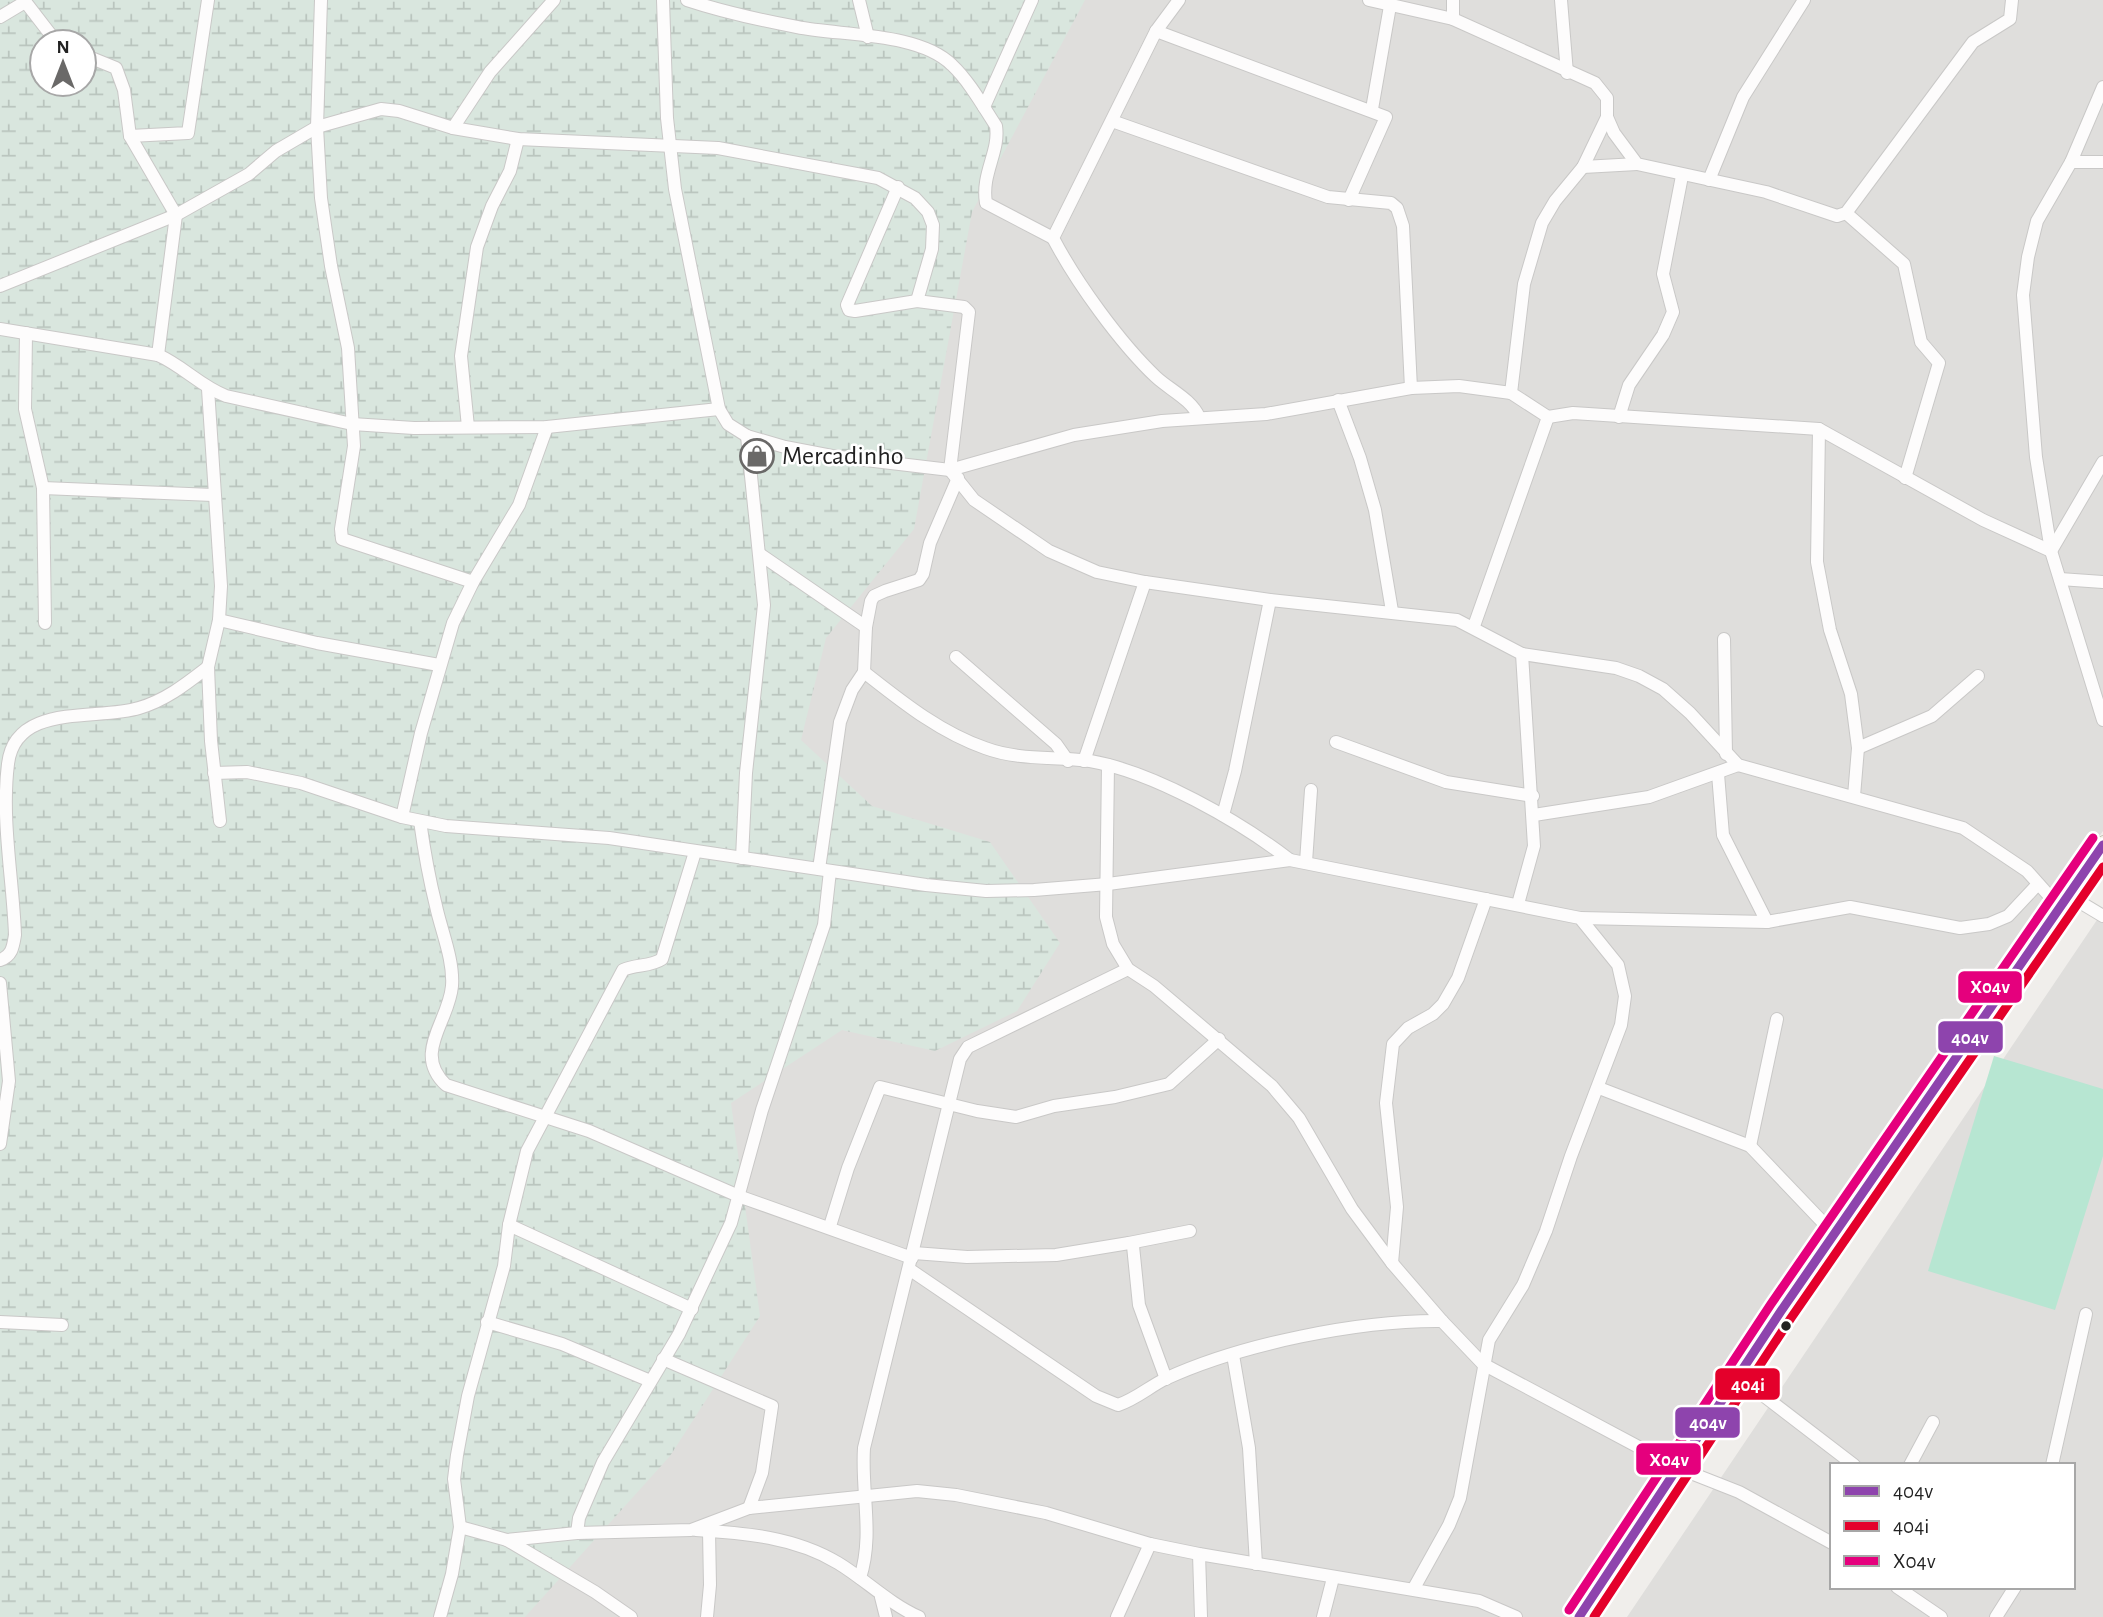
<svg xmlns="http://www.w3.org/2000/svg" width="2103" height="1617" font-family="'Alegreya Sans',sans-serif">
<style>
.residential{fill:#dfdedc;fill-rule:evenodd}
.wetland{fill:url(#wetland-marsh);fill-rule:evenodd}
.pitch{fill:#b7e6d2}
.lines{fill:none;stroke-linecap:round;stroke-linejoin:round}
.street-casing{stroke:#c9c8c7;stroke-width:14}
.secondary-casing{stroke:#999a82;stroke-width:19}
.street{stroke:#fdfcfc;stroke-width:12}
.secondary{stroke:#f4f4ed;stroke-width:18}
.bus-1-casing{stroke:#fff;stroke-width:14}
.bus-2-casing{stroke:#fff;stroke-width:14}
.bus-3-casing{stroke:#fff;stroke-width:14}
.bus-1{stroke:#8e44ad;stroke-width:9}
.bus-2{stroke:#e4002b;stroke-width:9}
.bus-3{stroke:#e5007d;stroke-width:9}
.bus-dot{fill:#222;stroke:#fff;stroke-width:2.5}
.labels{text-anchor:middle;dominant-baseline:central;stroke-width:5;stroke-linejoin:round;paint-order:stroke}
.poi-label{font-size:26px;fill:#222;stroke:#fff;text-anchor:start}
.line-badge{stroke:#fff;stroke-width:2.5}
.badge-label{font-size:19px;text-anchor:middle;font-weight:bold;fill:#fff}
</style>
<defs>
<pattern id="wetland-marsh" width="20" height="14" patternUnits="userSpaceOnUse" patternTransform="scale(1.75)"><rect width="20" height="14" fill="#d9e6de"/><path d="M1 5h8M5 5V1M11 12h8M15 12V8" fill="none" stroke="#bac5be"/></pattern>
</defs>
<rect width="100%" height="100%" fill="#f0eeeb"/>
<g class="residential">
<path d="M0 0H2103V831L1570 1617H0ZM42 42H84V84H42Z"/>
<path d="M2103 911V1617H1627ZM1832 1465H2073V1587H1832Z"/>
</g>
<path class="wetland" d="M0 0H1085L972 212 914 529 826 638 801 740 872 806 990 842 1060 943 1017 1011 935 1051 842 1030 731 1103 760 1316 670 1456 525 1617H0ZM42 42H84V84H42Z"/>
<path class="pitch" d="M1994 1056 2103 1089V1156L2055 1310 1928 1271Z"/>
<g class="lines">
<g class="street-casing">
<g id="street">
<path d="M24 0 54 39 60 42"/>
<path d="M321 0 317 127 321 198 331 266 348 348 354 446 341 529 342 539 473 582"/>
<path d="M663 0 667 118 675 189 719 409 728 424 747 436 785 447 832 456 950 470 1074 435 1162 421 1266 414 1411 388 1459 386 1511 393"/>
<path d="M687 0C723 12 760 20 797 27 841 36 919 32 952 65 969 81 983 106 996 126 1000 152 981 173 986 203L1053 238"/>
<path d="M859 0 868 37"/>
<path d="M1179 0 1156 31 1053 238C1076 282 1120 343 1156 377 1170 390 1191 399 1199 417"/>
<path d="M1369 0 1453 19 1595 83 1607 98V117L1614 133 1637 164 1766 192 1837 216 1846 213 1973 42 2010 19 2012 0"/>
<path d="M1561 0 1567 73"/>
<path d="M0 17 25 2"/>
<path d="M1453 19V0"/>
<path d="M1156 31 1386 117 1349 200"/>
<path d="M84 55 116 68 124 90 130 136 176 215 158 355"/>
<path d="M2103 87 2071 162 2037 221 2028 257 2023 295 2036 457 2051 551 2103 720"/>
<path d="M984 107 1032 0"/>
<path d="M1372 109 1390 6"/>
<path d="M1112 121 1328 197 1391 203 1397 208 1403 226 1411 388"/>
<path d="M453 128 490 72 554 0"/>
<path d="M130 136 188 133 208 0"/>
<path d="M2071 162H2103"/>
<path d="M1583 167 1637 164"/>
<path d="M1709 180 1743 97 1804 0"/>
<path d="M898 187 847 305 849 310 855 311 917 301"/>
<path d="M1846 213 1904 264 1921 342 1939 363 1905 478"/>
<path d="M0 286 176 215 249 174 276 151 317 127 381 109 399 111 453 128 518 139 718 148 878 178 915 198 928 212 933 225 932 249 917 301 964 307 969 312 950 470 974 500 1049 551 1097 572 1145 582 1270 600 1457 620 1522 654 1534 846 1518 904"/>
<path d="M0 329 158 355C183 366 200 386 226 396L352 424 414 428 547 427 719 409"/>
<path d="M26 333 25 409 43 488 45 623"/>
<path d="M208 389 221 586 219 620 208 667 211 741 220 821"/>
<path d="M1338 400 1360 458 1375 510 1392 611"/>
<path d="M1548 417 1573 413 1819 429 1983 520 2051 551 2103 462"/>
<path d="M1619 417 1629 385 1663 335 1673 312 1663 274 1682 176"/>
<path d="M468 427 461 356 477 247 492 206 510 171 518 139"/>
<path d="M1819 429 1817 562 1830 630 1851 694 1858 748 1854 796"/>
<path d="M43 488 213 495"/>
<path d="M761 555 866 627"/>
<path d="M2060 579 2103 582"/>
<path d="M219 620 317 643 439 665"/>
<path d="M1474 626 1548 417 1511 393 1524 284 1542 223 1555 201 1583 167 1607 117"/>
<path d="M1724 639 1726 754"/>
<path d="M1522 654 1616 668 1639 676 1663 689 1690 713 1738 765 1963 828 2027 871 2060 908"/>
<path d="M956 657 1056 744 1068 761"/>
<path d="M864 672C901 701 939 732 985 748 1020 761 1055 756 1090 761 1154 772 1239 821 1290 860"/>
<path d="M1336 742 1446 782 1533 796"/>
<path d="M1858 748 1932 716 1978 676"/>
<path d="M1084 761 1145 582"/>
<path d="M1108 765 1106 917 1113 944 1128 969 1154 986 1272 1086 1299 1118 1352 1209 1392 1263 1442 1321 1483 1364 1678 1468 1739 1492 1832 1543"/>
<path d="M214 773 247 772 301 783 402 817 446 826 609 838 926 885 986 891 1034 890 1108 884 1290 860 1580 918 1618 965 1625 996 1621 1025 1571 1156 1546 1231 1523 1285 1489 1340 1460 1498 1449 1525 1414 1588"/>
<path d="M1718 774 1723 835 1767 922"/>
<path d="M1223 815 1235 771 1270 600"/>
<path d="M1534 815 1649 797 1738 765"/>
<path d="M402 817 421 733 453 623 473 582 519 505 547 427"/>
<path d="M420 821C424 850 429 878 436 906 441 930 454 960 452 986 449 1022 412 1053 446 1085L589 1131 741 1197 912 1258"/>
<path d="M742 858 746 773 764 605 747 436"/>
<path d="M1306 862 1311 790"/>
<path d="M819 869 840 722 852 690 864 672 866 627 871 601 874 596 885 591 919 580 923 574 930 543 958 478"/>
<path d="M2068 895 2103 916"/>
<path d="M1580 918 1767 922 1850 907 1960 928 1989 924 2008 916 2037 885"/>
<path d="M0 960C12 956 13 947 15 935 13 879 1 820 8 764 15 702 97 721 139 708 166 700 186 684 208 667"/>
<path d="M0 983 9 1081 0 1144"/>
<path d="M1599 1088 1750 1146 1834 1234"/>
<path d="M1750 1146 1777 1019"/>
<path d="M509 1225 692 1309"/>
<path d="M830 1226 848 1168 880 1087 977 1111 1016 1117 1054 1106 1115 1097 1169 1084 1219 1039"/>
<path d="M1129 1243 1190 1231"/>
<path d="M914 1253 967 1257 1056 1255 1129 1243 1133 1246 1139 1305 1166 1379"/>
<path d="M1392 1263 1397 1207 1386 1103 1393 1044 1408 1028 1433 1014 1443 1004 1458 978 1486 899"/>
<path d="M909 1269 1096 1396 1118 1405C1136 1399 1149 1387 1165 1379 1241 1344 1359 1320 1442 1321"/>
<path d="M0 1322 62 1325"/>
<path d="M487 1322 562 1344 648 1380"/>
<path d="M1233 1355 1249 1448 1256 1564"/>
<path d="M663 1359 772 1406 762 1473 749 1508"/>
<path d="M1738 1376 1854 1465"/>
<path d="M1910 1465 1933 1422"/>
<path d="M2052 1465 2086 1314"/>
<path d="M460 1527 507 1540 577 1533 691 1530 749 1508 917 1491 956 1495 1046 1513 1150 1544 1199 1554 1479 1601 1516 1617"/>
<path d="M696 1530C745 1533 795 1537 838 1563 866 1580 888 1603 919 1617"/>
<path d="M577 1533 579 1518 603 1462 679 1334 731 1223 762 1110 824 925 830 871"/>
<path d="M507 1540 595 1592 631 1617"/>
<path d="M1199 1554 1201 1617"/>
<path d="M860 1578C874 1534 861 1493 864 1448L960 1059 968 1047 1128 969"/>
<path d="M1897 1587 1941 1617"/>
<path d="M881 1597 886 1617"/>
<path d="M440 1617 452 1574 460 1527 454 1479 457 1455 468 1396 504 1266 509 1225 527 1151 623 970C636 964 650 967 662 959L695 852"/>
<path d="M707 1617 710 1585 709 1531"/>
<path d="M1117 1617 1150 1544"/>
<path d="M1323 1617 1333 1578"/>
<path d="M1996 1617 2015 1587"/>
</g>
</g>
<g class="secondary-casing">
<path id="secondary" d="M1579 1617 1781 1311 2103 845"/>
</g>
<use href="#street" class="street"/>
<use href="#secondary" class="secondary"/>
<g class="bus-1-casing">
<path id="bus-1" d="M1579 1617 1781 1311 2103 845"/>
</g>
<g class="bus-2-casing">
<path id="bus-2" d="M1594 1617 1791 1318 2103 867"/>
</g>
<g class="bus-3-casing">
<path id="bus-3" d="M1569 1610 1771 1304 2093 838"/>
</g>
<use href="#bus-1" class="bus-1"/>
<use href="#bus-2" class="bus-2"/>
<use href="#bus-3" class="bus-3"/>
</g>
<defs>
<g id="shop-ring" transform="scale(1.75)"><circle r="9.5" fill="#fff" stroke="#6a6968" stroke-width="1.5"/><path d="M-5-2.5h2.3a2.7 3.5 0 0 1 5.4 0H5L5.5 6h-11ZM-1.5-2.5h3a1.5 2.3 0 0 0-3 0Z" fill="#6a6968"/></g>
</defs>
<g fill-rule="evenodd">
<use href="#shop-ring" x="757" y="456"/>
</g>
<circle class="bus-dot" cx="1786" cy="1326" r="6"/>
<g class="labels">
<g class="poi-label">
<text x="782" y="456">Mercadinho</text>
</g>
</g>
<g class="line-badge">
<rect x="1957" y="970" width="66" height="34" rx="7" fill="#e5007d"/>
<rect x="1937" y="1020" width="67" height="34" rx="7" fill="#8e44ad"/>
<rect x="1714" y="1367" width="67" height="34" rx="7" fill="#e4002b"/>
<rect x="1674" y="1406" width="67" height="33" rx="7" fill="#8e44ad"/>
<rect x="1635" y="1442" width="67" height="34" rx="7" fill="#e5007d"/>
</g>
<g class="badge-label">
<text x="1990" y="993">X04v</text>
<text x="1970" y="1044">404v</text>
<text x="1748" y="1391">404i</text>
<text x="1708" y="1429">404v</text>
<text x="1669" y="1466">X04v</text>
</g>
<rect x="1830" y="1463" width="245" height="126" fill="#ffffff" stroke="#a7a7a7" stroke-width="2"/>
<rect x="1844" y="1486" width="35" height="10" fill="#8e44ad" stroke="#a7a7a7" stroke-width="2"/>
<text x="1893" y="1498" font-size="21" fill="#222222">404v</text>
<rect x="1844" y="1521" width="35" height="10" fill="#e4002b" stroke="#a7a7a7" stroke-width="2"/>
<text x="1893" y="1533" font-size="21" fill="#222222">404i</text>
<rect x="1844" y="1556" width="35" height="10" fill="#e5007d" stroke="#a7a7a7" stroke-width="2"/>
<text x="1893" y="1568" font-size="21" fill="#222222">X04v</text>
<g transform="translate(63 63)"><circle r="33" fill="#ffffff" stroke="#a7a7a7" stroke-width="2"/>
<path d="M0-5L12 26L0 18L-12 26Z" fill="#6a6968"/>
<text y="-10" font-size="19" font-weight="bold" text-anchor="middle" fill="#222222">N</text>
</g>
</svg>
